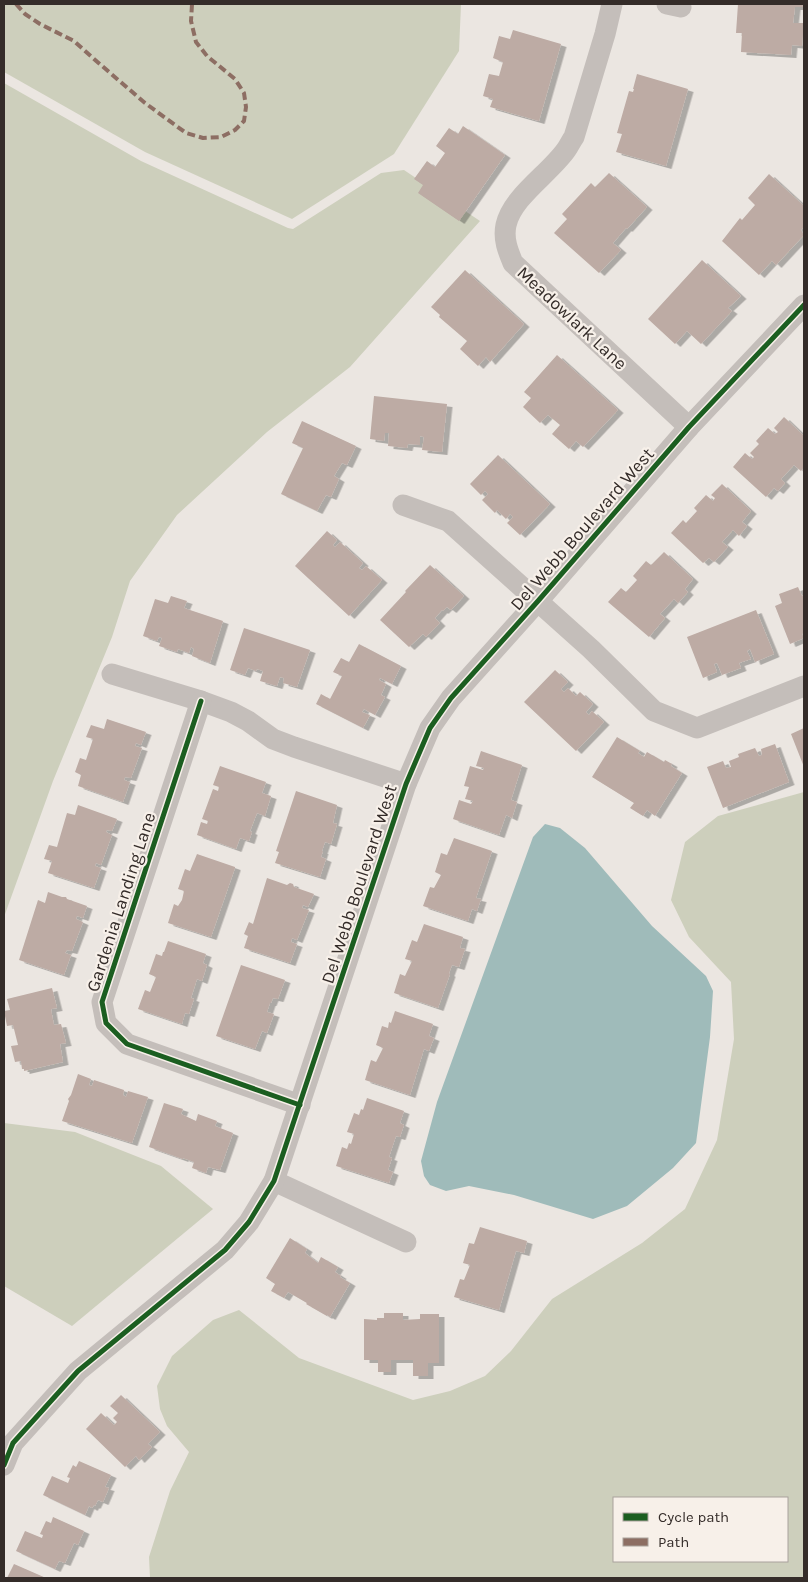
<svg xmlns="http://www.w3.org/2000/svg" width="808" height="1582" font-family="Karla,sans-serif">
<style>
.green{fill:#cdcfbc;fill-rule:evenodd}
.water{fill:#9fbbba}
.building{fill:#bdaba4;filter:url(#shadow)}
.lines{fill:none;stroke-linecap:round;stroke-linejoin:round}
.minor{stroke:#c4beba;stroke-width:21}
.quiet{stroke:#8d6e63;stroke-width:4;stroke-dasharray:8 4;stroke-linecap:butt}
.cycleway-casing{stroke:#f7f0e9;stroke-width:8}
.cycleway{stroke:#1b5e20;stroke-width:5}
.labels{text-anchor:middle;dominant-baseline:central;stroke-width:4.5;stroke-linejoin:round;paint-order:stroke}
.street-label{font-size:18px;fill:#342c29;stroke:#f7f0e9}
</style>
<defs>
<filter id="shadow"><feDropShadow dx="5.5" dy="3" stdDeviation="0" flood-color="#0004"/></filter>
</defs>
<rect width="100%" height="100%" fill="#ebe6e1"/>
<g class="green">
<path d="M4 4H461L459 51 394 154 292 219 145 152 4 72Z"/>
<path d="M4 83 141 161 288 228 293 229 381 173 404 170 480 221 350 367 267 432 177 515 130 581 112 637 53 781 4 917Z"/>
<path d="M804 792V1578H150L149 1557 170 1491 189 1452 167 1426 160 1409 157 1386 172 1356 213 1320 239 1310 299 1358 413 1400 450 1391 485 1376 511 1351 552 1299 642 1243 685 1209 717 1140 734 1039 731 982 689 937 671 900 685 842 718 816ZM787 1498V1561H614V1498Z"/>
<path d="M4 1123 75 1132 161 1166 213 1209 72 1326 4 1286Z"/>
</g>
<path class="water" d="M545 824 560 828 585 848 652 926 706 976 713 991 710 1037 696 1143 673 1168 627 1206 593 1219 514 1195 469 1186 446 1191 430 1185 424 1176 421 1161 437 1102 533 837Z"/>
<g class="building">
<path d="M738 4H804V7H795L793 23H804L802 46 792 45 791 55 741 52 742 33H736Z"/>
<path d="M513 30 561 44 539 121 490 107 493 99 483 96 489 74 499 76 503 62 493 58 499 36 510 39Z"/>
<path d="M637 74 688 89 666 166 616 152 622 134 617 133 629 91 633 92 634 89H633Z"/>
<path d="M463 126 505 155 459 221 418 193 423 185 414 179 427 161 435 167 445 153 436 146 449 128 458 134Z"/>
<path d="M609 173 647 207 627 229 626 228 613 243 621 250 599 273 554 233 567 219 562 214 591 183 595 187Z"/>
<path d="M769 174 804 206V227L801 230 804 235 776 265 772 261 759 275 722 241 740 218 742 220 755 205 748 198Z"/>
<path d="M702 260 741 296 728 308 732 311 701 344 687 331 675 344 648 319Z"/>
<path d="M465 270 524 324 490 362 486 357 478 366 460 349 467 341 439 317 440 315 431 307Z"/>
<path d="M557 355 618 410 583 447 576 441 569 449 552 434 560 425 548 415 540 423 523 407 531 398 524 392Z"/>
<path d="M374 396 447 404 442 452 422 450 424 437 420 436V445L408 444 407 448 388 446 389 433H385L384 441 370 439Z"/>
<path d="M784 417 804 436V467L801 471 794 465 781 479 785 483 778 491 774 488 766 497 733 467 745 453 752 459 754 457 750 453 759 444 756 441 768 428 775 434 778 432 774 428Z"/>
<path d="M302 421 356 446 347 465 342 463 334 476 339 479 331 497 326 495 317 511 281 494 303 448 292 443Z"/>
<path d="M498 455 550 504 520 535 507 523 513 517 510 514 506 519 497 510 495 513 482 500 488 494 485 491 481 495 470 484Z"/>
<path d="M722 484 751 511 742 522 747 526 739 536 733 530 722 542 728 547 714 562 709 558 703 563 671 533 683 520 686 523 697 511 694 508 706 495 713 501 715 498 711 495Z"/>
<path d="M327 531 337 540 333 545 335 547 340 542 363 563 359 568 362 570 366 566 382 580 349 616 295 566Z"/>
<path d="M664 552 693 579 685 589 688 592 678 603 674 599 660 614 665 618 649 637 608 602 621 588 626 592 637 580 633 576 646 561 651 565Z"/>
<path d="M430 565 464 596 451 610 447 607 443 611 442 610 435 618 440 623 426 637 423 634 409 647 380 620 406 592 405 591Z"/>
<path d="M798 587 802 596 804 595V633L802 634 804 638 790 644 775 606 782 603 779 594Z"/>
<path d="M171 596 187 601 184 608 223 621 210 663 192 656 194 649 191 647 189 653 178 649 177 652 159 646 162 638 159 637 157 641 143 636 155 599 168 603Z"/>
<path d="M756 610 774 654 755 662 750 649 747 651 751 659 739 663 741 668 722 675 717 663 714 664 717 672 703 678 687 637Z"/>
<path d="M244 628 310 650 297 687 283 683 284 678 280 677 277 686 260 681 263 671 257 669 256 671 248 668 245 675 230 670Z"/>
<path d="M359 644 401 666 392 684 380 678 379 680 386 684 381 695 385 697 375 715 364 709 362 712 370 715 363 728 316 704 321 694 330 699 342 676 333 672 341 658 349 662Z"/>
<path d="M555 670 568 682 561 689 564 692 568 688 576 696 580 692 593 704 586 712 589 715 592 711 604 722 576 751 524 702Z"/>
<path d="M107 719 146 732 141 745 136 743 135 746 142 748 131 778 125 777 124 780 130 782 123 802 78 786 81 775 75 772 80 758 86 760 93 739 86 737 91 725 104 729Z"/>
<path d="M804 728V767L791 734Z"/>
<path d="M617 737 640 751 638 753 644 757 647 752 664 762 665 760 672 764 671 766 682 773 655 816 647 810 643 816 630 808 634 803 592 777Z"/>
<path d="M775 744 789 782 723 808 707 767 723 761 726 768 731 767 729 761 739 757 738 754 755 748 759 756 762 755 761 749Z"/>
<path d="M481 751 522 765 511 800 517 802 512 818 506 815 499 835 453 819 459 800 471 804 473 801 465 799 469 787 464 786 470 766 483 770 484 768 476 766Z"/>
<path d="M220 766 266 782 262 793 271 796 265 816 257 813 250 831 252 832 249 841 240 838 236 849 197 835 201 822 207 824 208 821 202 819 213 789 218 791 219 787 213 785Z"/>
<path d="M296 791 337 805 333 823 337 824 331 844 325 842 322 851H323L321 857 326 859 320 877 275 863 279 852 276 851Z"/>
<path d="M78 805 117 819 112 831 107 830 106 832 112 835 101 865 96 863 95 866 101 868 94 888 48 873 52 861 44 859 49 845 57 847 67 813 75 815Z"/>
<path d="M454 838 492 851 476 898 481 899 477 911 472 909 468 921 423 906 430 887 434 888 441 875 435 872 441 853 447 855Z"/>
<path d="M197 854 235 867V868L211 937 168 923 174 904 178 906 182 900 184 891 178 889 185 869 190 871Z"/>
<path d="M267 878 287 885 290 883 293 884 294 887 314 894 308 907 303 905 302 908 309 910 297 940 292 938 291 942 297 944 290 963 244 948 248 936 244 934 249 922 253 924Z"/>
<path d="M48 892 62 897H66L67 899 87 906 83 918 77 916 76 919 83 922 72 951 67 950 65 953 71 955 64 975 19 960 38 900 45 903Z"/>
<path d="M424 924 463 937 460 948 465 949 459 967 452 965 449 973 450 974 438 1008 394 993 400 974 405 976 412 961 405 959 412 940 417 942Z"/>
<path d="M168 941 206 954 203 963 207 965 202 981 197 979 191 998 194 999 189 1014 185 1013 182 1024 138 1009 145 990 150 992 156 977 149 974 156 954 162 956 163 952H164Z"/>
<path d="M241 965 285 980 278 999 273 998 271 1003H270L267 1012 274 1014 267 1033 262 1031 255 1049 216 1036Z"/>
<path d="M52 988 57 1008 51 1009 52 1015 54 1025 61 1024 66 1043 60 1044 63 1062 24 1071V1069H22L21 1061 15 1062 11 1046 18 1045 13 1025 7 1026 4 1011 10 1010 7 999Z"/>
<path d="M395 1011 433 1024 429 1036 434 1038 429 1051 424 1049 410 1095 365 1080 371 1060 376 1062 383 1048 376 1045 382 1026 388 1028 389 1022 391 1023Z"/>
<path d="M78 1074 91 1079 89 1085 92 1086 94 1080 124 1090 123 1095 126 1097 128 1091 148 1097 132 1143 62 1121 69 1101 68 1099 71 1095Z"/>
<path d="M367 1098 404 1111 400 1123 404 1125 400 1137 396 1136 389 1157 392 1158 388 1170 393 1172 389 1183 336 1166 342 1147 347 1149 349 1143 351 1144 354 1134 347 1132 354 1113 359 1115 361 1109 363 1110Z"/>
<path d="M164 1103 183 1109 181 1114 196 1121 198 1114 217 1121 215 1126 233 1133 220 1170 208 1167 206 1173 192 1168 194 1162 183 1158V1159L149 1147Z"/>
<path d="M480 1227 527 1241 524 1253 516 1251 499 1310 454 1297 460 1279 464 1280 470 1265 463 1263 469 1243 474 1244Z"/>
<path d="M290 1238 307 1249 305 1253 318 1263 321 1257 338 1267 335 1272 341 1276 340 1277 350 1283 330 1317 327 1315V1316L306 1304 307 1303 288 1292 284 1298 271 1291 275 1284 266 1278Z"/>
<path d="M384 1313H403V1320L420 1319V1314H439V1363H428V1376H413V1360H391V1372H378V1360H364V1319L377 1320V1318H384Z"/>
<path d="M121 1395 160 1432 148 1444 152 1447 139 1460 136 1456 125 1467 86 1429 101 1413 114 1425 117 1422 113 1418 118 1413 110 1406Z"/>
<path d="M79 1461 111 1475 105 1487 109 1488 103 1502 98 1500 95 1506 94 1505 92 1508 89 1506 85 1515 43 1495 52 1476 68 1483 70 1478 67 1477 73 1465 76 1467Z"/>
<path d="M53 1517 84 1531 78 1545 74 1543 65 1563 59 1561 55 1569 16 1551 25 1531 42 1538 43 1535 40 1534 46 1521 51 1523Z"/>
<path d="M14 1564 46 1578H7Z"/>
</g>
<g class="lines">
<g class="minor">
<path d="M612 4 605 34 574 137C571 141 569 146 566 150 549 174 512 197 506 225 503 239 508 251 513 263L689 427"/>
<path d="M667 4 681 7"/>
<path d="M403 505 448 521 591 649 654 711 697 728 804 686"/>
<path d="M112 674 201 701 231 712 248 721 273 739 294 747 406 784"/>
<path d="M201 701 102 1002 106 1023 127 1044 300 1105"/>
<path d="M274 1181 406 1242"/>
<path d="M4 1465 13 1443 78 1371 225 1250 249 1222 274 1181 406 784 430 728 451 698 538 601 689 427 804 305"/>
</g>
<path class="quiet" d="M16 4 25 14 40 24 74 41 94 59 145 103 186 133 203 138 221 137 235 130 244 121 246 107 244 93 235 79 207 56 196 42 191 21 192 4"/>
<g class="cycleway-casing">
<g id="cycleway">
<path d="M201 701 102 1002 106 1023 127 1044 300 1105"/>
<path d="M4 1465 13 1443 78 1371 225 1250 249 1222 274 1181 406 784 430 728 451 698 538 601 689 427 804 305"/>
</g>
</g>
<use href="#cycleway" class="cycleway"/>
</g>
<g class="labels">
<g class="street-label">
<text transform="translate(572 318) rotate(43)">Meadowlark Lane</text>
<text transform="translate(582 529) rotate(-49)">Del Webb Boulevard West</text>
<text transform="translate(359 884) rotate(-72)">Del Webb Boulevard West</text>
<text transform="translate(121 902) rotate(-72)">Gardenia Landing Lane</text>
</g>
</g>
<rect width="808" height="1582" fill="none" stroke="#342c29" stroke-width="10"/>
<rect x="613" y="1497" width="175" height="65" fill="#f7f0e9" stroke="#a9a29c"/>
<rect x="623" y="1513" width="25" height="8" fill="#1b5e20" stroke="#a9a29c"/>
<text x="658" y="1522" font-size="15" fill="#342c29">Cycle path</text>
<rect x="623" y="1538" width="25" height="8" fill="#8d6e63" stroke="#a9a29c"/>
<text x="658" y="1547" font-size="15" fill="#342c29">Path</text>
</svg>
